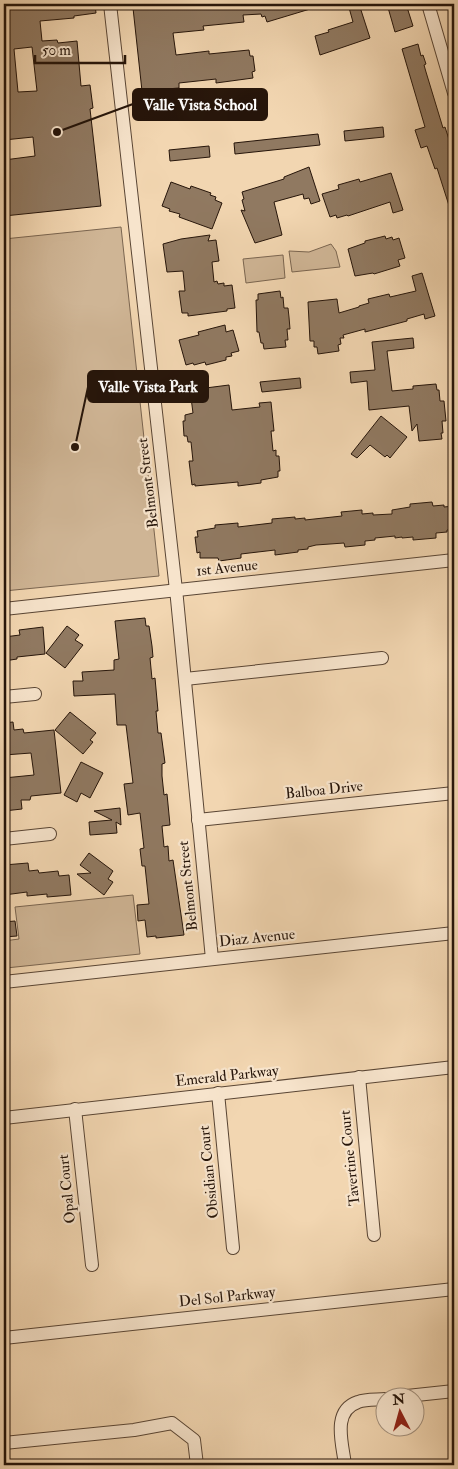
<svg xmlns="http://www.w3.org/2000/svg" width="458" height="1469" font-family="'IM FELL Double Pica',serif">
<style>
.green{fill:#cfb595;stroke:#7a6550}
.building{fill:#907961;stroke:#26150a;fill-rule:evenodd}
.lines{fill:none;stroke-linecap:round;stroke-linejoin:round}
.minor-casing{stroke:#594534;stroke-width:14}
.minor{stroke:#f7e4cc;stroke-width:12}
.labels{text-anchor:middle;dominant-baseline:central;stroke-width:4.5;stroke-linejoin:round;paint-order:stroke}
.street-label{font-size:15px;fill:#26150a;stroke:#f7e4cc}
.leader{fill:none;stroke:#26150a;stroke-width:2}
.callout-dot{fill:#26150a;stroke:#f7e4cc;stroke-width:2}
.callout{fill:#26150a;stroke:#26150a;stroke-width:2}
.callout-label{font-size:16px;text-anchor:middle;font-weight:bold;fill:#fff}
</style>
<rect width="100%" height="100%" fill="#f2d6b1"/>
<filter id="stains"><feTurbulence type="fractalNoise" baseFrequency=".004" numOctaves="4"/><feColorMatrix values="0 0 0 0 .2 0 0 0 0 .09 0 0 0 0 .02 0 0 0 .5 -.17"/></filter>
<radialGradient id="worn" r=".72"><stop offset=".6" stop-color="#630" stop-opacity="0"/><stop offset="1" stop-color="#630" stop-opacity=".3"/></radialGradient>
<g class="green">
<path d="M121 227 159 576 4 591V239Z"/>
<path d="M331 244 336 251 340 267 292 272 289 251 309 252Z"/>
<path d="M283 255 285 278 246 283 243 259Z"/>
<path d="M133 895 140 954 6 968 4 941 19 939 15 907Z"/>
</g>
<g class="building">
<path d="M28 4H95L96 13 74 16V18L40 21 42 41 57 40 58 43 77 41 81 86 90 85 93 108 90 109 101 206 4 216V160L35 156 33 137 4 140V10L28 8ZM32 47 37 91 18 92 14 49Z"/>
<path d="M178 4H320V6L267 22 265 16 262 17 261 14 243 15 244 22 203 26 204 30 173 33 176 55 209 51V54L249 50 250 56H253L255 71 252 72 253 78 216 83V79L179 83V88L142 91 133 8Z"/>
<path d="M348 4H359L370 38 320 55 315 36 329 32 328 30 353 22Z"/>
<path d="M387 4H406L413 26 395 32Z"/>
<path d="M418 44 421 56 423 55 426 64 424 65 426 72 443 128 445 127 454 155 451 156 454 166V214L452 215 437 168 435 169 427 146 421 148 415 130 425 127 402 49Z"/>
<path d="M383 127 384 137 345 141 344 131Z"/>
<path d="M318 134 320 145 235 154 234 143Z"/>
<path d="M209 146 210 157 170 161 169 150Z"/>
<path d="M309 167 320 201 311 204 309 198 304 199 303 194 274 202 282 235 255 243 241 210 245 211 242 200 244 199 242 192 284 179V177Z"/>
<path d="M391 173 403 210 393 213 390 202 348 216 347 215 337 218 336 215 330 217 322 194 339 189 338 185 359 179 360 182Z"/>
<path d="M171 182 190 189 191 186 211 193 210 195 216 197 215 200 222 203 212 229 179 217 180 214 169 211 170 209 162 206Z"/>
<path d="M210 235 208 241 216 240 219 261 212 262 214 282 217 281 218 284 224 283V286L232 285 235 308 227 309V311L188 316V313H182L179 291H185L183 271 167 272 163 244 181 239Z"/>
<path d="M385 236 386 239 392 237 393 240 399 238 405 258 398 260 400 266 374 274 373 273 355 276 348 249 365 243V241Z"/>
<path d="M422 273 435 316 425 319 424 314 407 319V321L365 332V329L343 335 344 338H340L341 344 338 345 339 351 318 354 317 347H314V341H310L308 302 337 299 339 313 359 307V306L369 303 368 299 389 294 390 297 416 291 412 276Z"/>
<path d="M280 291 281 298 283 297 284 308H288L289 317 290 329H287L288 340H285L286 347 264 349 263 343H261L259 332H257L256 300H258V294Z"/>
<path d="M225 325 226 332 233 330 239 351 231 353 232 356 226 357V360L206 365 205 362 194 365 193 363 186 365 179 340 199 335 198 332Z"/>
<path d="M413 338 414 348 387 351 392 391 413 389V386L436 384 437 390H439L440 401H444L446 421H442L443 433H441L442 439 419 441 417 424 412 431 409 406 369 410 367 381 351 383 350 372 375 370 372 342Z"/>
<path d="M300 378 301 388 262 392 260 382Z"/>
<path d="M229 385 232 410 260 407 259 403 271 402 274 431H271L273 451 276 450V456H279L280 471H278V477L261 480V483L238 486V482L195 486V484L192 485 189 461H193L191 442H188L187 436H184L183 421H185V415L193 413 190 390Z"/>
<path d="M381 416 407 437 390 458 387 455 385 457 370 445 357 458 351 454Z"/>
<path d="M432 502 433 506 444 505V507L454 506V529L447 530V532L436 533V538L413 540V537L402 538V537L395 538V536L375 538V540L365 541V545L345 547 344 543 316 545 308 547V549L298 550V552L275 555V550L241 554V558L219 561 218 558H200V552L197 553 195 537H198L197 531 215 528V525L238 523V527L272 523V519L295 517V519L305 518V520L342 516 341 512 362 510V514L373 513V515L392 514V510L410 507V504Z"/>
<path d="M145 618 146 626H149L152 646 153 657 150 658 152 679 155 678 158 711H156L158 733H161L165 763 162 764V776L164 795 167 794 170 825 162 826 164 847 168 846 169 861 173 860 184 935 156 938V936L147 937 145 920 138 921 137 905 149 904 145 866H142L140 849 144 848 140 813 128 815 124 784 133 783 126 725H117L115 694 74 696 73 681H83L82 672 114 670V660L119 659 115 621Z"/>
<path d="M67 626 79 635 75 640 83 645 65 668 46 653Z"/>
<path d="M43 627 45 654 17 657V659L4 661V637L20 635 19 630Z"/>
<path d="M70 712 96 733 90 740 93 742 83 754 55 730Z"/>
<path d="M13 722 14 730 23 729 24 733 54 730 61 793 31 796 30 800H21L22 809 4 811V778L34 775 31 753 4 755V723Z"/>
<path d="M81 762 103 773 90 798 81 793 77 802 64 795Z"/>
<path d="M120 808 121 825 116 822 117 833 90 835 89 822 112 820 94 811Z"/>
<path d="M89 853 113 871 108 879 113 882 104 895 77 874 91 873 80 865Z"/>
<path d="M28 863 29 871 38 870 39 873 58 871 59 876 69 875 71 895 47 897V894L27 896V892L4 895V865Z"/>
<path d="M15 921 17 936 4 937V922Z"/>
</g>
<g class="lines">
<g class="minor-casing">
<g id="minor">
<path d="M110 4 177 599 212 959"/>
<path d="M428 4 454 93"/>
<path d="M4 609 454 560"/>
<path d="M185 679 382 658"/>
<path d="M4 697 35 694"/>
<path d="M198 820 454 793"/>
<path d="M4 839 50 834"/>
<path d="M4 982 454 933"/>
<path d="M359 1077 374 1235"/>
<path d="M218 1093 233 1248"/>
<path d="M75 1109 92 1265"/>
<path d="M4 1118 454 1067"/>
<path d="M4 1338 454 1289"/>
<path d="M407 1396 454 1391"/>
<path d="M4 1443 134 1430 172 1423 194 1440 197 1465"/>
<path d="M345 1465C343 1445 331 1411 358 1402 366 1399 377 1400 386 1399"/>
</g>
</g>
<use href="#minor" class="minor"/>
</g>
<g class="labels">
<g class="street-label">
<text transform="translate(148 483) rotate(-97)">Belmont Street</text>
<text transform="translate(227 568) rotate(-6)">1st Avenue</text>
<text transform="translate(324 790) rotate(-6)">Balboa Drive</text>
<text transform="translate(188 886) rotate(-96)">Belmont Street</text>
<text transform="translate(257 938) rotate(-6)">Diaz Avenue</text>
<text transform="translate(227 1076) rotate(-6)">Emerald Parkway</text>
<text transform="translate(350 1158) rotate(-96)">Tavertine Court</text>
<text transform="translate(209 1172) rotate(-96)">Obsidian Court</text>
<text transform="translate(67 1189) rotate(-96)">Opal Court</text>
<text transform="translate(227 1297) rotate(-6)">Del Sol Parkway</text>
</g>
</g>
<path class="leader" d="M57 132L133 104M75 447L88 387"/>
<g class="callout-dot">
<circle cx="57" cy="132" r="5"/>
<circle cx="75" cy="447" r="5"/>
</g>
<g class="callout">
<rect x="133" y="89" width="134" height="31" rx="5"/>
<rect x="88" y="371" width="120" height="31" rx="5"/>
</g>
<g class="callout-label">
<text x="200" y="110">Valle Vista School</text>
<text x="148" y="392">Valle Vista Park</text>
</g>
<rect width="458" height="1469" fill="none" stroke="#f2d6b1" stroke-width="20"/>
<rect x="5" y="5" width="448" height="1459" fill="none" stroke="#26150a" stroke-width="2.5"/>
<rect x="10" y="10" width="438" height="1449" fill="none" stroke="#26150a"/>
<g transform="translate(400 1412) rotate(354)"><circle r="24" fill="#f7e4cc" stroke="#a3917e"/>
<path d="M0-4L9 19L0 12L-9 19Z" fill="#8f2418"/>
<text y="-8" font-size="14" font-weight="bold" text-anchor="middle" fill="#26150a">N</text>
</g>
<path d="M35 55v8h90v-8" fill="none" stroke="#26150a" stroke-width="2.5"/>
<text x="42" y="55" font-size="15" fill="#26150a" stroke="#f7e4cc" stroke-width="4" paint-order="stroke">50 m</text>
<rect width="100%" height="100%" filter="url(#stains)"/>
<rect width="100%" height="100%" fill="url(#worn)"/>
</svg>
